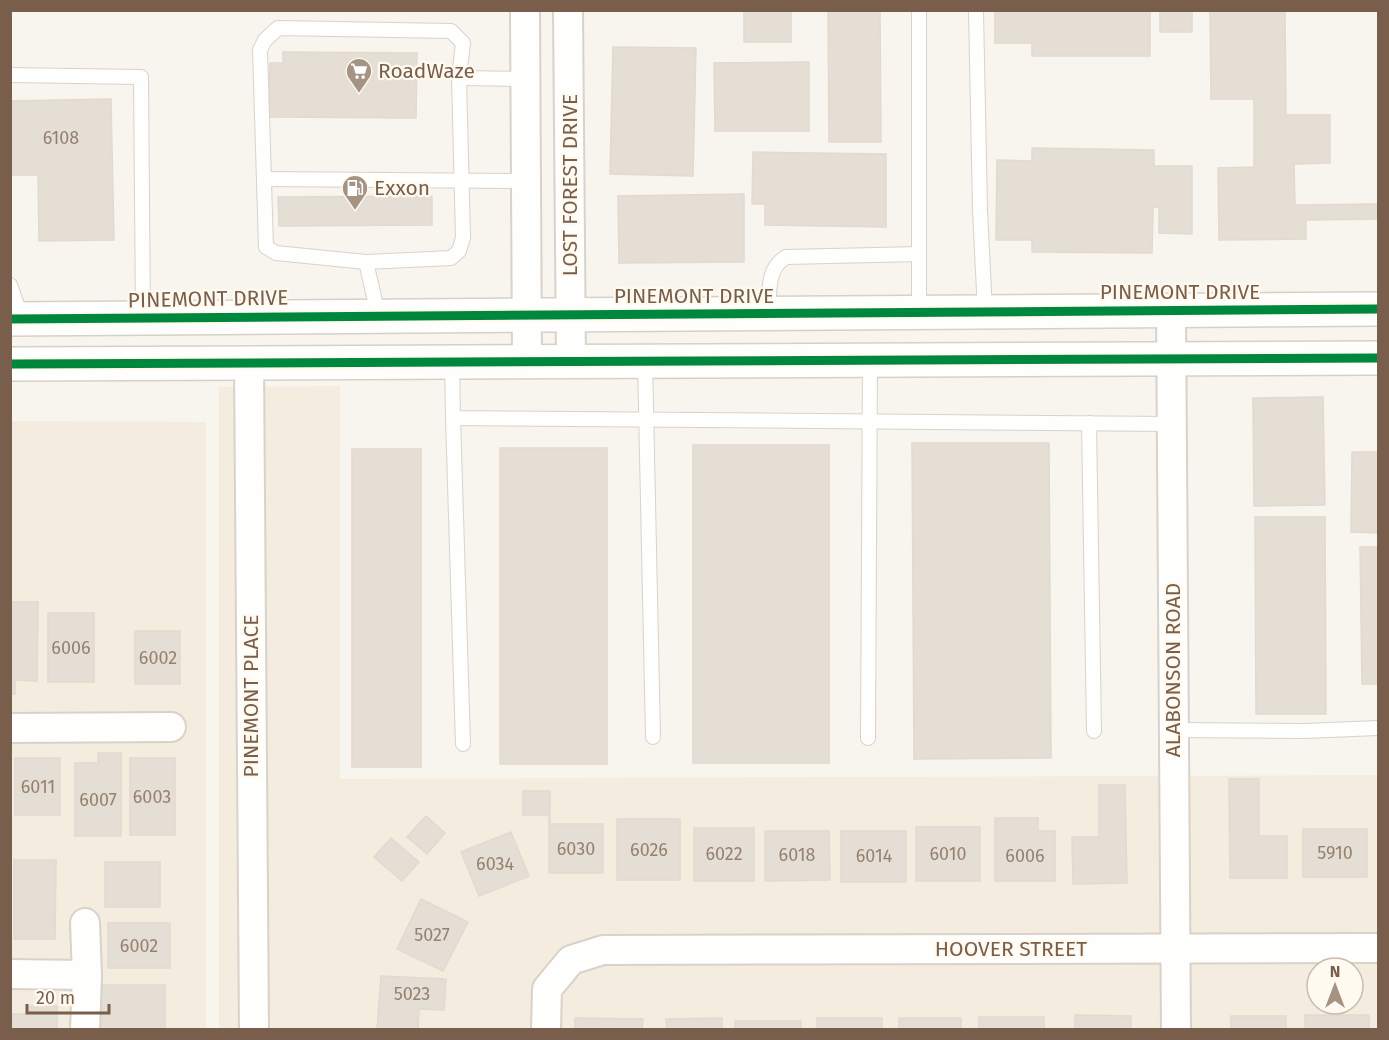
<svg xmlns="http://www.w3.org/2000/svg" width="1389" height="1040" font-family="'Fira Sans',sans-serif">
<style>
.residential{fill:#f4ecde;fill-rule:evenodd}
.building{fill:#e5ded5;stroke:#e2d9cf;stroke-width:1.5}
.lines{fill:none;stroke-linecap:round;stroke-linejoin:round}
.service-casing{stroke:#d8d2cb;stroke-width:16}
.minor-casing{stroke:#d8d2cb;stroke-width:32}
.secondary-casing{stroke:#d6d1c8;stroke-width:36}
.service{stroke:#fefefc;stroke-width:14}
.minor{stroke:#fefefc;stroke-width:28}
.secondary{stroke:#fefefc;stroke-width:33}
.cycleway-casing{stroke:#fffaf0;stroke-width:13}
.cycleway{stroke:#00873e;stroke-width:9}
.labels{text-anchor:middle;dominant-baseline:central;stroke-width:4.5;stroke-linejoin:round;paint-order:stroke}
.number-label{font-size:18px;fill:#968170}
.poi-label{font-size:21px;fill:#795f4b;stroke:#fffaf0;text-anchor:start}
.street-label{font-size:21px;fill:#795f4b;stroke:#fffaf0}
</style>
<rect width="100%" height="100%" fill="#f8f5ee"/>
<g class="residential">
<path d="M340 386V779L1378 775V1029H219V387ZM1317 968H1353V1004H1317Z"/>
<path d="M11 421 206 422V1029L11 1030Z"/>
</g>
<g class="building">
<rect x="744" y="10" width="47" height="32"/>
<path d="M828 10H880L881 142H829Z"/>
<path d="M995 10H1150V56H1032V43H995Z"/>
<rect x="1160" y="10" width="32" height="22"/>
<path d="M1210 10H1285L1286 115H1330V163L1294 164 1295 205 1378 204V219L1306 220V239L1219 240 1218 168 1254 167V99H1211Z"/>
<path d="M613 47 696 48 693 176 610 174Z"/>
<path d="M283 52 417 53 416 118 269 117 270 63H283Z"/>
<path d="M809 62V131H715L714 63Z"/>
<path d="M111 99 114 240 39 241 38 175H10V101Z"/>
<path d="M1032 148 1154 150V166H1192V234L1159 233V207H1153L1152 253 1032 252V240H996L997 160 1032 161Z"/>
<path d="M753 152 886 154V227L765 225V204H752Z"/>
<path d="M744 194V262L619 263 618 196Z"/>
<path d="M432 196V225L279 226 278 197Z"/>
<path d="M1323 397 1325 505 1254 506 1253 398Z"/>
<path d="M912 443H1049L1051 758 914 759Z"/>
<rect x="693" y="445" width="136" height="318"/>
<rect x="500" y="448" width="107" height="316"/>
<rect x="352" y="449" width="69" height="318"/>
<path d="M1352 452H1378V533L1351 532Z"/>
<path d="M1255 517H1325L1326 714H1256Z"/>
<path d="M1360 547H1378V684H1362Z"/>
<path d="M10 602H38L37 681 15 680V694H10Z"/>
<rect x="48" y="613" width="46" height="69"/>
<rect x="135" y="631" width="45" height="53"/>
<path d="M98 753H121V836H75V763H98Z"/>
<rect x="15" y="758" width="45" height="57"/>
<rect x="130" y="758" width="45" height="77"/>
<path d="M1229 779H1259V836H1287V878H1230Z"/>
<path d="M1099 785H1125L1127 883 1073 884 1072 837H1099Z"/>
<path d="M523 791H550V824H603V873H549V815H523Z"/>
<path d="M426 816 445 833 427 854 407 837Z"/>
<path d="M995 818H1038V831H1055V881H995Z"/>
<rect x="617" y="819" width="63" height="61"/>
<rect x="916" y="827" width="64" height="54"/>
<rect x="694" y="828" width="60" height="53"/>
<rect x="1303" y="829" width="64" height="48"/>
<path d="M765 831H829L830 880 765 881Z"/>
<rect x="841" y="831" width="65" height="51"/>
<path d="M511 832 529 876 479 896 461 852Z"/>
<path d="M391 838 419 862 402 881 374 857Z"/>
<path d="M14 860H56L55 939H14Z"/>
<rect x="105" y="862" width="55" height="45"/>
<path d="M421 899 468 922 443 971 397 949Z"/>
<rect x="108" y="923" width="62" height="45"/>
<path d="M381 976 446 979 444 1010 419 1009 418 1030H377Z"/>
<rect x="102" y="985" width="63" height="44"/>
<path d="M30 1006H57V1030H12V1014H30Z"/>
<path d="M1075 1015 1131 1016V1030H1075Z"/>
<rect x="1305" y="1015" width="64" height="15"/>
<rect x="1231" y="1016" width="55" height="14"/>
<rect x="979" y="1017" width="65" height="13"/>
<path d="M575 1018 643 1019 642 1030H575Z"/>
<path d="M722 1018V1030H667L666 1019Z"/>
<rect x="817" y="1018" width="65" height="12"/>
<rect x="899" y="1018" width="62" height="12"/>
<rect x="735" y="1021" width="66" height="9"/>
</g>
<g class="lines">
<g class="service-casing">
<g id="service">
<path d="M919 10V254"/>
<path d="M976 10 980 210 985 312"/>
<path d="M278 28 451 31 463 43 459 78 463 238 459 251 451 258 366 262 276 253 266 247 260 50 265 40Z"/>
<path d="M10 75 141 77 143 318"/>
<path d="M459 78 525 79"/>
<path d="M264 179 526 181"/>
<path d="M366 262 378 314"/>
<path d="M10 285 22 319"/>
<path d="M768 313C770 293 766 269 786 257L919 254V312"/>
<path d="M645 360 653 737"/>
<path d="M452 361 453 418 1171 424"/>
<path d="M453 418 463 744"/>
<path d="M1089 423 1094 731"/>
<path d="M1174 730 1304 731 1378 728"/>
<path d="M868 738 870 359"/>
</g>
</g>
<g class="minor-casing">
<g id="minor">
<path d="M525 10 527 360"/>
<path d="M568 10 571 360"/>
<path d="M1171 310 1176 1030"/>
<path d="M249 362 254 1030"/>
<path d="M10 728 171 727"/>
<path d="M85 923 87 975 85 1030"/>
<path d="M10 974 87 975"/>
<path d="M546 1030 547 989 571 960 603 950 1378 948"/>
</g>
</g>
<g class="secondary-casing">
<g id="secondary">
<path d="M10 319 1378 309"/>
<path d="M10 364 1378 358"/>
</g>
</g>
<use href="#service" class="service"/>
<use href="#minor" class="minor"/>
<use href="#secondary" class="secondary"/>
<g class="cycleway-casing">
<g id="cycleway">
<path d="M10 319 1378 309"/>
<path d="M10 364 1378 358"/>
</g>
</g>
<use href="#cycleway" class="cycleway"/>
</g>
<defs>
<g id="supermarket-pin" transform="scale(1.35)"><path d="M0 17L-7.5 6A9.5 9.5 0 1 1 7.5 6Z" fill="#a59484" stroke="#fffaf0"/><path d="M-6-5.5h2.5l.6 2H6L4.5 2H-2.5L-4.4-4H-6ZM-1.5 3.2a1.3 1.3 0 1 0 .1 0ZM3 3.2a1.3 1.3 0 1 0 .1 0Z" fill="#fff"/></g>
<g id="fuel-pin" transform="scale(1.35)"><path d="M0 17L-7.5 6A9.5 9.5 0 1 1 7.5 6Z" fill="#a59484" stroke="#fffaf0"/><path d="M-5.5-6h7V0h2V4h1.3V-2.5L3-4.5l.8-.8L6-3V5H2.5V1h-1V6h-7ZM-4.2-4.7v3.2H.2V-4.7Z" fill="#fff"/></g>
</defs>
<g fill-rule="evenodd">
<use href="#supermarket-pin" x="359" y="71"/>
<use href="#fuel-pin" x="355" y="188"/>
</g>
<g class="labels">
<g class="number-label">
<text x="61" y="138">6108</text>
<text x="71" y="648">6006</text>
<text x="158" y="658">6002</text>
<text x="38" y="787">6011</text>
<text x="152" y="797">6003</text>
<text x="98" y="800">6007</text>
<text x="576" y="849">6030</text>
<text x="649" y="850">6026</text>
<text x="1335" y="853">5910</text>
<text x="724" y="854">6022</text>
<text x="948" y="854">6010</text>
<text x="797" y="855">6018</text>
<text x="874" y="856">6014</text>
<text x="1025" y="856">6006</text>
<text x="495" y="864">6034</text>
<text x="432" y="935">5027</text>
<text x="139" y="946">6002</text>
<text x="412" y="994">5023</text>
</g>
<g class="poi-label">
<text x="378" y="71">RoadWaze</text>
<text x="374" y="188">Exxon</text>
</g>
<g class="street-label">
<text transform="translate(570 185) rotate(-90)">LOST FOREST DRIVE</text>
<text x="1180" y="292">PINEMONT DRIVE</text>
<text x="694" y="296">PINEMONT DRIVE</text>
<text transform="translate(208 299) rotate(-1)">PINEMONT DRIVE</text>
<text transform="translate(1173 670) rotate(-90)">ALABONSON ROAD</text>
<text transform="translate(251 696) rotate(-90)">PINEMONT PLACE</text>
<text x="1011" y="949">HOOVER STREET</text>
</g>
</g>
<rect width="1389" height="1040" fill="none" stroke="#795f4b" stroke-width="24"/>
<g transform="translate(1335 986)"><circle r="28" fill="#fffaf0" stroke="#c9bcae" stroke-width="1.5"/>
<path d="M0-4.5L10 22L0 15L-10 22Z" fill="#a59484"/>
<text y="-9" font-size="16" font-weight="bold" text-anchor="middle" fill="#795f4b">N</text>
</g>
<path d="M27 1004v9h82v-9" fill="none" stroke="#795f4b" stroke-width="3"/>
<text x="36" y="1004" font-size="18" fill="#795f4b" stroke="#fffaf0" stroke-width="4.5" paint-order="stroke">20 m</text>
</svg>
